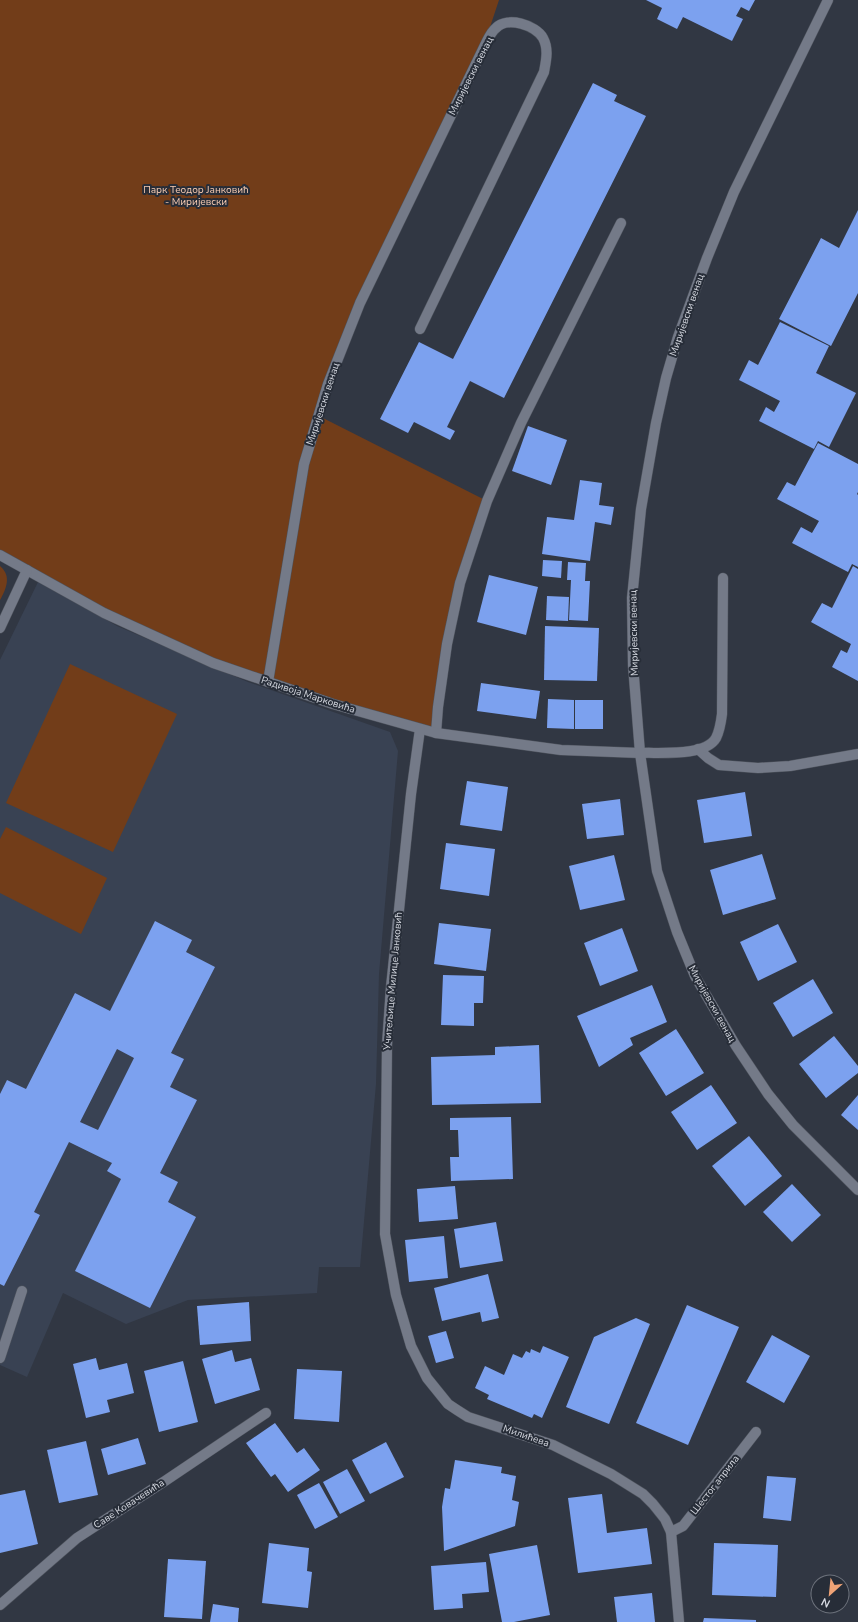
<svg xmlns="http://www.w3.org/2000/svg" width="858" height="1622" font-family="'Nunito Sans',sans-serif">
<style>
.built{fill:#394253}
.green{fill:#723d19}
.building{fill:#7ca1ef;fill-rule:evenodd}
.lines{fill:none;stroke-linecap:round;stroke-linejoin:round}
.lane-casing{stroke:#4e535d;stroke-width:11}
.street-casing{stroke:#4e535d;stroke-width:11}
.secondary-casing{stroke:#4e535d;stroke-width:11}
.lane{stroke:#747a88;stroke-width:10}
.street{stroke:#747a88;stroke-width:10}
.secondary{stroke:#747a88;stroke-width:10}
.labels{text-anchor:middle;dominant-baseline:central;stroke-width:4;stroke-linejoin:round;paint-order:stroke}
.street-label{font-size:10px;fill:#d7dae2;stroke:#272d38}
.park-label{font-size:10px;fill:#f8ccb2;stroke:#272d38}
</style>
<rect width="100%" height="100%" fill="#313743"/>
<path class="built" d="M39 580 117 626 248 682 390 732 398 751 379 974 376 1084 360 1267H319L317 1293 188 1300 126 1324 63 1293 27 1377 0 1365V660Z"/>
<g class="green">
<path d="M0 0H499L483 48 360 303 319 416 487 501 460 583 436 733 213 663 0 555Z"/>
<path d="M0 566C12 576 6 589 0 600Z"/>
<path d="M70 664 177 714 113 852 6 803Z"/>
<path d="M6 827 107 878 81 934 0 893V839Z"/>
</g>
<g class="building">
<path d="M646 0H755L749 11 741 7 736 16 743 19 732 41 683 17 677 29 657 19 662 8Z"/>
<path d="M593 83 617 95 614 101 646 116 504 398 470 381 447 427 455 431 450 440 414 422 408 433 380 419 419 342 453 359Z"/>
<path d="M858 210V293L831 346 779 319 821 238 839 248Z"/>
<path d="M780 322 829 346 816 373 856 393 829 447 818 441 814 449 759 421 766 407 774 412 780 401 739 380 749 360 758 365Z"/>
<path d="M528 426 567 440 551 485 512 471Z"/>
<path d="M818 443 858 464V492L857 494 858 495V567L852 564 848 572 792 543 801 527 812 533 819 521 777 499 787 482 795 486Z"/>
<path d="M580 480 602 483 599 505 614 507 611 525 595 522 590 561 542 554 547 517 574 520Z"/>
<path d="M543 560 562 561 561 578 542 576Z"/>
<path d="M568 562 586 563 585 581H590L588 621 569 620 571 580H567Z"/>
<path d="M853 566 858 569V681L832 667 841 650 847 653 851 644 811 622 822 603 832 608Z"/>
<path d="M489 575 538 587 526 635 477 622Z"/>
<path d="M547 596 569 597 568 621 546 620Z"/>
<path d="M545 626 599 628 597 681 544 680Z"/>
<path d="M481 683 540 691 536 719 477 711Z"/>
<path d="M548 699 574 700V729L547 728Z"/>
<rect x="575" y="700" width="28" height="29"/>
<path d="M467 781 508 787 502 831 460 825Z"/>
<path d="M745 792 752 836 704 843 697 800Z"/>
<path d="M620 799 624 835 587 839 582 804Z"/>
<path d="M446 843 495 849 489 896 440 889Z"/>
<path d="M762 854 776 899 723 915 710 870Z"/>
<path d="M614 855 625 900 580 910 569 866Z"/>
<path d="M155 921 192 940 186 952 215 967 171 1053 184 1059 170 1087 197 1100 160 1173 178 1182 168 1202 196 1217 150 1308 75 1271 121 1179 107 1171 112 1163 69 1142 34 1212 40 1215 4 1286 0 1284V1094L7 1080 26 1089 75 993 110 1011ZM117 1049 134 1058 98 1130 80 1122Z"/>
<path d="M439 923 491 929 486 971 434 964Z"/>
<path d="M778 924 797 962 758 981 740 942Z"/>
<path d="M622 928 638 971 600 986 584 943Z"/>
<path d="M443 975 484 976 483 1003H474V1026L441 1025Z"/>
<path d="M813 979 833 1013 793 1037 773 1003Z"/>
<path d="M652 985 667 1022 630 1038 633 1045 599 1067 577 1016Z"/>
<path d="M676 1029 704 1073 666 1096 639 1053Z"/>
<path d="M834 1036 858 1066V1073L826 1098 799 1064Z"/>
<path d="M539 1045 541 1103 432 1105 431 1057 495 1055V1047Z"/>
<path d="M711 1085 737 1123 697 1150 671 1112Z"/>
<path d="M858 1095V1130L841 1115Z"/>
<path d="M511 1117 513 1179 451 1181 450 1157H459L458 1130H450V1118Z"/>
<path d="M749 1136 782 1176 745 1206 712 1166Z"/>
<path d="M792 1184 821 1215 792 1242 763 1212Z"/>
<path d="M455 1186 458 1219 419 1222 417 1189Z"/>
<path d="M496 1222 503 1261 460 1268 454 1229Z"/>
<path d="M444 1236 448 1278 409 1282 405 1240Z"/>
<path d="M488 1274 499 1318 482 1322 480 1312 442 1321 434 1288Z"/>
<path d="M249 1302 251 1341 200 1345 197 1306Z"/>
<path d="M687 1305 739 1327 688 1445 636 1423Z"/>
<path d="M636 1318 650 1324 609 1424 566 1407 594 1337Z"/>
<path d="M446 1331 454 1358 436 1363 428 1336Z"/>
<path d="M772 1335 810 1356 784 1403 746 1382Z"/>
<path d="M543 1346 569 1357 542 1418 534 1414 532 1418 487 1399 489 1395 475 1388 485 1366 504 1375 513 1354 522 1358 526 1351 530 1353 531 1349 540 1353Z"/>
<path d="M232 1350 235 1362 251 1358 260 1390 215 1404 202 1359Z"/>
<path d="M96 1358 99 1370 127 1363 134 1393 107 1400 110 1412 86 1418 73 1364Z"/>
<path d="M183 1361 198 1422 159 1432 144 1371Z"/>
<path d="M297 1369 342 1371 339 1422 294 1419Z"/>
<path d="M275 1423 297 1453 304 1448 320 1470 288 1492 275 1474 271 1477 246 1443Z"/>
<path d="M138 1438 146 1464 108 1475 101 1449Z"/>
<path d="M86 1441 98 1495 59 1503 47 1450Z"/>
<path d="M386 1442 404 1477 370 1494 352 1460Z"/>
<path d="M455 1460 502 1467 501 1473 516 1476 512 1500 519 1502 515 1526 444 1551 442 1507 445 1488 450 1489Z"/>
<path d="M347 1469 365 1501 340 1514 323 1482Z"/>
<path d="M767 1476 796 1478 791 1521 763 1518Z"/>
<path d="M319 1483 338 1517 315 1529 297 1495Z"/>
<path d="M25 1490 38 1544 0 1553V1495Z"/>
<path d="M602 1494 607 1533 647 1528 652 1564 578 1573 568 1498Z"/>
<path d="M269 1543 309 1548 307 1571 312 1572 308 1608 262 1603Z"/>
<path d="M714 1543 778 1545 776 1597 712 1595Z"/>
<path d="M537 1545 550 1615 514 1622H502L489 1554Z"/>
<path d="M168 1559 206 1561 202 1619 164 1617Z"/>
<path d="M486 1562 489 1592 462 1594 463 1608 434 1610 431 1566Z"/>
<path d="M652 1593 655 1622H617L614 1597Z"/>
<path d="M213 1604 239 1608 238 1622H210Z"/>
<path d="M704 1618 756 1620V1622H703Z"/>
</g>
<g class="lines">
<g class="lane-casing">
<g id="lane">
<path d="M268 682 304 464 328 384 360 303 487 41C489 37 492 31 496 28 507 16 536 25 543 38 549 49 546 61 544 72L420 329"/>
<path d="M436 733 438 707 447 644 460 583 487 501 521 423 621 223"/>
<path d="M698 749 708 758 719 765 758 768 790 766 858 754"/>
<path d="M640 753C659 752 705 757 716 738 720 730 721 722 722 714L723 578"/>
<path d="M0 1358 22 1291"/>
<path d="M671 1532 683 1526 756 1432"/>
</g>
</g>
<g class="street-casing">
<g id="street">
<path d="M0 555 104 613 213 663 333 704 436 733 561 750 640 753"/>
<path d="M0 628 27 570"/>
<path d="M420 729 411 794 391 987 387 1045 385 1234 396 1295 411 1346 427 1378 448 1404 457 1410 468 1417 553 1445 611 1474 643 1494 653 1504 665 1519 671 1532 679 1622"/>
<path d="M0 1605 77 1538 165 1481 266 1413"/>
</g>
</g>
<g class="secondary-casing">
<path id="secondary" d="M828 0 734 192 707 258 678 337 666 378 656 423 641 509 632 598 633 665 640 753 657 871 677 932 695 976 736 1046 768 1094 793 1125 858 1190"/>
</g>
<use href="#lane" class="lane"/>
<use href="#street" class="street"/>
<use href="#secondary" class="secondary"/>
</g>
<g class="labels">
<g class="street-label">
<text transform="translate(471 76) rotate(-63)">Миријевски венац</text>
<text transform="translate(687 315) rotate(-71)">Миријевски венац</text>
<text transform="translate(323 404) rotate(-72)">Миријевски венац</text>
<text transform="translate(634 633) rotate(-91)">Миријевски венац</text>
<text transform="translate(308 695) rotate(18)">Радивоја Марковића</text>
<text transform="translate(393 981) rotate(-85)">Учитељице Милице Јанковић</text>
<text transform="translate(712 1004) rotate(61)">Миријевски венац</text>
<text transform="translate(526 1436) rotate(19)">Милићева</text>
<text transform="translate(715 1485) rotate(-52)">Шестог априла</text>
<text transform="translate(129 1504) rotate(-33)">Саве Ковачевића</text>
</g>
<g class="park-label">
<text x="196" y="190">Парк Теодор Јанковић<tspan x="196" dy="12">- Миријевски</tspan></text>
</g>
</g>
<g transform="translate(830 1594) rotate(207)"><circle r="19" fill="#272d38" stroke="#6d727c"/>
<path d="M0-3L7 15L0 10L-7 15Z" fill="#efa376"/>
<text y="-6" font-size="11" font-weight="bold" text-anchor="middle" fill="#d7dae2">N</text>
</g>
</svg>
